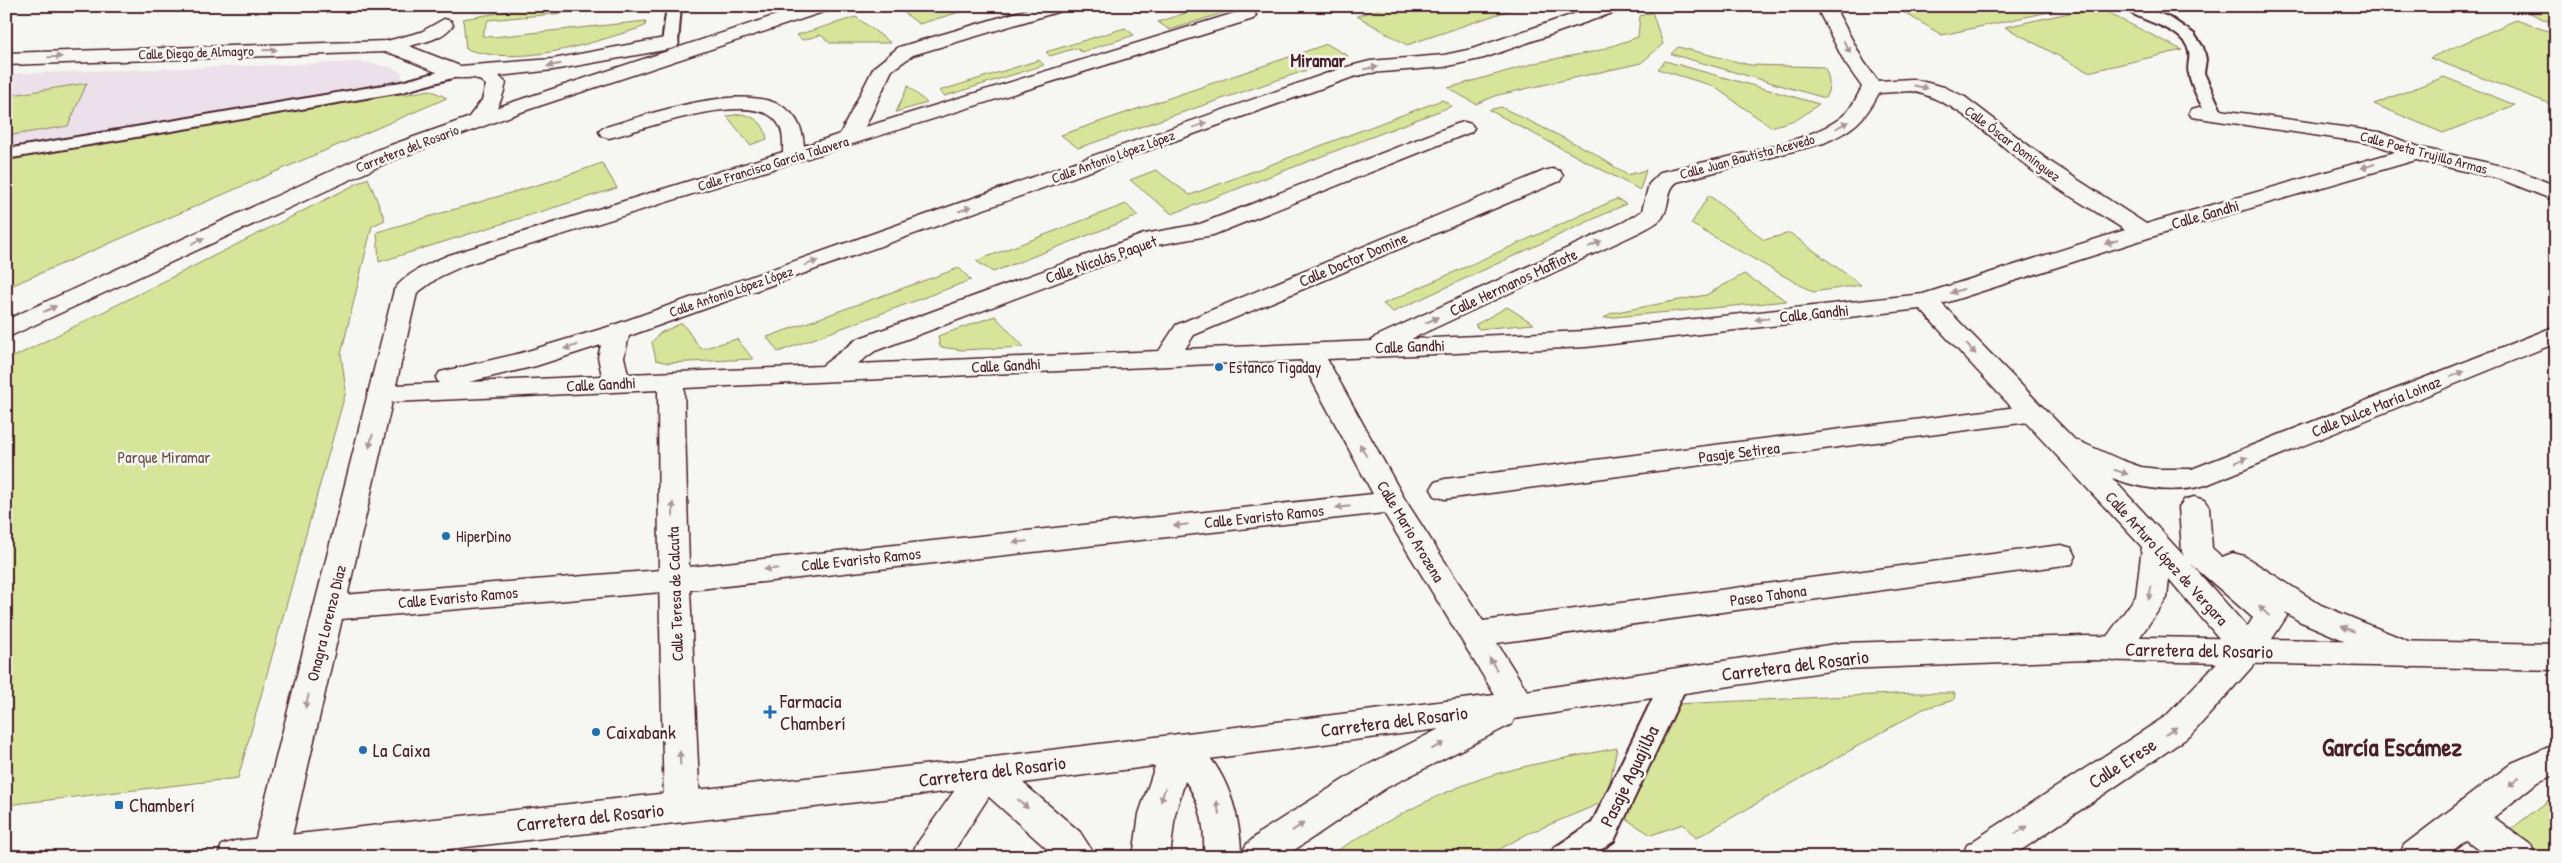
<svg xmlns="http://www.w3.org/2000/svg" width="2562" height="863" font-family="'Patrick Hand',sans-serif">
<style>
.built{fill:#ece1ea}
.green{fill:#d6e599;stroke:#908262}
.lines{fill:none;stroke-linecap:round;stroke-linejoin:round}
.service-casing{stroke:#4a1f2b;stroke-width:4}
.pedestrian-casing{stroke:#4a1f2b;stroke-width:3}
.minor-casing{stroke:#4a1f2b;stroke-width:3}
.tertiary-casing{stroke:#4a1f2b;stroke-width:3}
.secondary-casing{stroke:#4a1f2b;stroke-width:3}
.service{fill:#f6f6f2;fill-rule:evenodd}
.pedestrian{fill:#f6f6f2;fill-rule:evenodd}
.minor{fill:#f6f6f2;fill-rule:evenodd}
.tertiary{fill:#f6f6f2;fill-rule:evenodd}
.secondary{fill:#f6f6f2;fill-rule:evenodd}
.oneway{fill:#a99598}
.poi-dot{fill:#1f6fb2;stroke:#f6f6f2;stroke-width:2}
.labels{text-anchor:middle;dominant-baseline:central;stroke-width:5;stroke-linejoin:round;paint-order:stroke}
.far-street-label{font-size:14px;fill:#4a1f2b;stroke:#f6f6f2}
.street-label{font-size:16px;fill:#4a1f2b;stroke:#f6f6f2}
.poi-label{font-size:16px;fill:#4a1f2b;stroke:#f6f6f2;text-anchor:start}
.park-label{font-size:16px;fill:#6d5046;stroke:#f6f6f2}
.far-district-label{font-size:18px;font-weight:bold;fill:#4a1f2b;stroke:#f6f6f2}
.near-street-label{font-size:19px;fill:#4a1f2b;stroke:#f6f6f2}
.near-poi-label{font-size:19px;fill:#4a1f2b;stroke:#f6f6f2;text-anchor:start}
.near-district-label{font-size:25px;font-weight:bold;fill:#4a1f2b;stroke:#f6f6f2}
</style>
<rect width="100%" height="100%" fill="#f6f6f2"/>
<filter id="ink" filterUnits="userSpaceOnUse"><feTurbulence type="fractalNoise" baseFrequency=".02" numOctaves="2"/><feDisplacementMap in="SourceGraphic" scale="10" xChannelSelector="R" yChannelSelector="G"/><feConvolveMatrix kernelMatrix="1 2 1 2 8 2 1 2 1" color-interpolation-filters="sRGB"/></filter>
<g filter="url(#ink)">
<path class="built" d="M362 62 390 67 402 73V87L6 154V74Z"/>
<g class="green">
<path d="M538 6 629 7 488 20 482 36 493 37 646 21 645 26 637 29C584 45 521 67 466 49L463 19Z"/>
<path d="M895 6H976L977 7 919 24Z"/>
<path d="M1207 6H1244L1170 30 1158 22Z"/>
<path d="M1388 6H1522L1407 45 1357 16Z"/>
<path d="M1893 6H2063L2067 8 1942 35Z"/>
<path d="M2515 6H2556V25Z"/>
<path d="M2096 7 2182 50 2088 72 2005 27Z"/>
<path d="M1652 12 1663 44 1641 63 1498 95 1476 104 1448 88 1539 62 1597 51 1638 37 1640 16Z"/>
<path d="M856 17 891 43H830L821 35 802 40 797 35Z"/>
<path d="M2516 20 2556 34V106L2430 58Z"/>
<path d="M1125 28 1134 35 1082 52 1076 48 1050 56 1046 52Z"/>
<path d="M1327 44 1348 56 1078 148 1061 135Z"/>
<path d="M1678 47 1750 65 1824 67C1830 77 1831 88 1825 98L1671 54Z"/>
<path d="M1039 60 1044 65 945 96 939 91Z"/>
<path d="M1665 61 1819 104 1798 119 1771 127 1713 86 1658 69Z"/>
<path d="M2444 77 2515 105 2443 133 2374 104Z"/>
<path d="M87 83 68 126 6 136V96Z"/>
<path d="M908 86 927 103 896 112Z"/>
<path d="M402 87 403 95 430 90 447 98 6 288V154Z"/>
<path d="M1442 100 1452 106 1172 214 1130 180 1156 170 1190 195Z"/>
<path d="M1501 107 1592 152 1627 175 1646 170 1640 190 1489 110Z"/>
<path d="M742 114C757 118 764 123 767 139L750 145 727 116Z"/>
<path d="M602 163 617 188 379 262 377 232 551 181Z"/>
<path d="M368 178 385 220 372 226 341 354 346 391 238 778 6 805V361Z"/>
<path d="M1709 195 1764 240 1790 233 1861 285 1813 292 1691 224Z"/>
<path d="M1617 199 1626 204 1393 312 1383 304Z"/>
<path d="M1126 204 1138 216 993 272 976 261Z"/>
<path d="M959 268 971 280 778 352 767 337Z"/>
<path d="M1744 274 1787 301 1604 318 1611 313 1706 295Z"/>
<path d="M1507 307 1534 324 1479 329 1475 325Z"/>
<path d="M995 316 1024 347 962 350 940 347 938 336Z"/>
<path d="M682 323 701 349 737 339 753 359 668 363 656 360 652 342 660 333Z"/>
<path d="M1916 693H1955L1954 700 1923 709 1696 838 1683 824 1651 835 1623 817 1675 704Z"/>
<path d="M1617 748 1606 801 1527 834 1486 857H1326C1376 827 1428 797 1483 778 1526 764 1573 757 1617 748Z"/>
<path d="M2556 798V857H2542L2507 832 2548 801Z"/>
</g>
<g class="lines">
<g class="service-casing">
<g id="service">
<path d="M667 6H681L678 43 670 48 662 43Z"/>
<path d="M2123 6H2143L2172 19 2194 34 2203 47 2206 59 2204 73 2223 115 2221 119 2215 120C2205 118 2191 85 2189 74 2186 66 2192 57 2188 48 2177 23 2135 22 2123 6Z"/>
<path d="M457 67 465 72 463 75 402 92 6 159V149L401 82Z"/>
<path d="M1675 670 1685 673 1689 681 1614 841 1590 857H1550L1554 848 1592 823 1665 673Z"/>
</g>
</g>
<g class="pedestrian-casing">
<g id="pedestrian">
<path d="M2033 405 2043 408 2047 414 2043 420 1445 499 1435 496 1431 489 1435 482 1445 479Z"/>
<path d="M674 569 685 572 689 580 685 588 674 591 329 620 318 616 313 608 318 600 329 596Z"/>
<path d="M2466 803 2479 808 2531 845 2536 857H2489L2453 830 2448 819 2453 808Z"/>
</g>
</g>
<g class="minor-casing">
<g id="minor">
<path d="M1038 6H1067L1064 10 913 55 892 70 865 127 1241 11H1253L1256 15 1253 19 465 265 439 277 417 293 396 385 439 383 436 378 440 372 521 353 608 327 1339 69 1370 61 1444 55 1472 49 1597 6H1624L1621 10 1484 58 1444 67 1370 73 1353 77 629 336 624 357 628 374 822 366 857 339 1144 234 1200 224 1457 124 1464 122 1471 124 1474 128 1471 132 1213 235 1157 245 875 351 857 364 1159 351 1176 325 1544 171 1552 169 1560 171 1563 176 1560 181 1194 335 1185 349 1372 341 1375 337 1624 222 1642 211 1649 184 1661 172C1706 160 1816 144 1846 113 1853 106 1857 96 1862 87L1845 63 1816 6H1834L1864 62 1878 81 1912 79 1944 87 1965 97 2049 161 2146 224 2395 152 2374 144 2192 117 2189 113 2192 109 2199 107 2379 132 2422 148 2515 169 2556 186V201L2500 179 2416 160 2151 237 1942 304 2074 439 2121 460 2141 467 2158 469H2192L2556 326V343L2206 485C2175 494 2141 489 2112 478L2184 556 2182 552 2179 507 2184 500 2194 497 2204 500 2209 507 2212 548 2222 557 2233 553 2244 556 2321 605 2420 646 2425 655 2420 664 2409 668 2299 621 2285 612 2287 616 2259 659 2190 736 2011 857H1962L1967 845 2166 716 2229 650 2169 579 2167 598 2125 658 2114 661 2103 658 2098 649 2136 596 2142 547 1920 309 1586 347 1327 359 1404 498 1483 621 2061 545 2072 548 2076 556 2072 564 1497 643 1536 705 1531 715 1519 718 1507 715 1384 513 690 590 700 807 695 818 682 822 669 818 664 807 659 580 658 390 392 402 288 853 287 857H253L252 853 394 290C406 273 430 263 449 255L783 152C783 142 784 131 777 122 752 88 643 130 609 138L602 136 599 132 602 128C650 115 799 57 804 146L840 134 874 67 899 47ZM1912 91C1960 102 1994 141 2032 170 2061 192 2094 210 2125 230L1923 294 1586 331 1411 339 1640 232C1647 228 1656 224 1661 219 1671 208 1665 191 1677 182L1824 143C1853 130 1864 121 1879 93ZM601 345 598 357 602 376 469 382 536 366ZM1301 360 1373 494 689 567 684 388ZM2191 564 2253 618 2247 627Z"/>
<path d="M444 19 451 21 453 25C443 39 425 42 409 46L460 66 553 59 670 37 677 39 679 43 677 47 670 49 553 70 499 76 506 83C502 101 490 132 468 126L465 122 482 100 486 85C473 74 471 79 457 78 438 76 407 57 386 52L6 65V53L387 41 421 32Z"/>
<path d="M2556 744V774L2536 783 2445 857H2399L2404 845 2512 763Z"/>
<path d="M986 758 998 763 1004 773 950 857H911L916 845 974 763Z"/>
</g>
</g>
<g class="tertiary-casing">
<path id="tertiary" d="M1178 734C1222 749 1242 815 1241 857H1204C1205 828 1202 804 1185 781L1175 814 1170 857H1133L1139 814 1161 748 1166 738Z"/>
</g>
<g class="secondary-casing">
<g id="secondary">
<path d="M804 6H832L829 10 524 111 393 160 6 338V320L377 150 510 103Z"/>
<path d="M2087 636 2556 644V670L2087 660 1842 669 1514 719 1512 724 1386 788 1284 857H1241L1246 845 1262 831 1362 768 1439 729 1023 783 1080 832 1096 857H1056L979 788 380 857H217L222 845 235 841 986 758 1519 692 1842 643Z"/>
</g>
</g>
<use href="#service" class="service"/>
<use href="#pedestrian" class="pedestrian"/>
<use href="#minor" class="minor"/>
<use href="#tertiary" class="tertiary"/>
<use href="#secondary" class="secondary"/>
</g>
<defs><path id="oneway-solid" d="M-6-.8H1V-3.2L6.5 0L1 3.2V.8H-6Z" transform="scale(1.25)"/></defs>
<g class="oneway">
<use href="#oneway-solid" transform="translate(1847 47) rotate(62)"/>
<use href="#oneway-solid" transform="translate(270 50) rotate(-2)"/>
<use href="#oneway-solid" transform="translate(55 57) rotate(-2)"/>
<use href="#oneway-solid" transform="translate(554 65) rotate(170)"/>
<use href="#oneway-solid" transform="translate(1371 68) rotate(-9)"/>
<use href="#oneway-solid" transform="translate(1921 87) rotate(12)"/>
<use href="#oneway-solid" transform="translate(1200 125) rotate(-20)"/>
<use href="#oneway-solid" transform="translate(1842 125) rotate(-30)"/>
<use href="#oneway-solid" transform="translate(2368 166) rotate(164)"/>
<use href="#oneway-solid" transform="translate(965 209) rotate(-20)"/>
<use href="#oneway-solid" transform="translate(198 241) rotate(-25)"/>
<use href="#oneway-solid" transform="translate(2112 242) rotate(162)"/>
<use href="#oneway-solid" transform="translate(1595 244) rotate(-25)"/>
<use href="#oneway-solid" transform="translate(811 263) rotate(-20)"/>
<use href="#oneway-solid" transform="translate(1957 291) rotate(162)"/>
<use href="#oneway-solid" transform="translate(50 309) rotate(-25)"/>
<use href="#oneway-solid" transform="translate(1762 319) rotate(174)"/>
<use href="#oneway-solid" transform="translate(1432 320) rotate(-25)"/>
<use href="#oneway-solid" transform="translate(571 347) rotate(162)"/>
<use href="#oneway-solid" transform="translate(1971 349) rotate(47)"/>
<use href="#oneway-solid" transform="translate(2457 374) rotate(-22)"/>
<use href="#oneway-solid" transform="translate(371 441) rotate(104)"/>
<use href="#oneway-solid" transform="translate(1363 450) rotate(-118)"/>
<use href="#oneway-solid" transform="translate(2241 460) rotate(-22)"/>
<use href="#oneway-solid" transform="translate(2121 472) rotate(18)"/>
<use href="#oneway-solid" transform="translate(1343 507) rotate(174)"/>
<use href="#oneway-solid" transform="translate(673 509) rotate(-91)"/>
<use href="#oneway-solid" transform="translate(1181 525) rotate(174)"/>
<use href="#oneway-solid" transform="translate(1020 542) rotate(174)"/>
<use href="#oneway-solid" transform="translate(771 569) rotate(174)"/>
<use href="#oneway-solid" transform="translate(2150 593) rotate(102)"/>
<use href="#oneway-solid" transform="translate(2264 611) rotate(-137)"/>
<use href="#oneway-solid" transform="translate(2348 629) rotate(-157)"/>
<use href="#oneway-solid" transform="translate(1493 664) rotate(-122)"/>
<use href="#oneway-solid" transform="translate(307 701) rotate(104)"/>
<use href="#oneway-solid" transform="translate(2171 731) rotate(-34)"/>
<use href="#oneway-solid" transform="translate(1438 746) rotate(-27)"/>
<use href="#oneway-solid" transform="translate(680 758) rotate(-92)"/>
<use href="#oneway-solid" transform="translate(2514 782) rotate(141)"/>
<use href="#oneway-solid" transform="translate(1163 795) rotate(107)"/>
<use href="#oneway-solid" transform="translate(1023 804) rotate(41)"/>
<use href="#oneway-solid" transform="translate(1218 808) rotate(-100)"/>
<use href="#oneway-solid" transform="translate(1298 827) rotate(-33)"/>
<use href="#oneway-solid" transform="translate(2021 830) rotate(-34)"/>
</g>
</g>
<g class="poi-dot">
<circle cx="1219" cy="367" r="5"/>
<circle cx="446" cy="536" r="5"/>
<path d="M767.5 704.5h5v5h5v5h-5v5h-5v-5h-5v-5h5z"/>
<circle cx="596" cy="732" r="5"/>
<circle cx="363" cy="750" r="5"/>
<rect x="114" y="800" width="10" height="10" rx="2.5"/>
</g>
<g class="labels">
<g class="far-street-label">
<text transform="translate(196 52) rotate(-2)">Calle Diego de Almagro</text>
<text transform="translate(2013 143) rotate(37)">Calle Óscar Domínguez</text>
<text transform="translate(407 148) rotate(-21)">Carretera del Rosario</text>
<text transform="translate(2424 152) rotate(15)">Calle Poeta Trujillo Armas</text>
<text transform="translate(1113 156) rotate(-20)">Calle Antonio López López</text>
<text transform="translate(1747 156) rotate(-15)">Calle Juan Bautista Acevedo</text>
<text transform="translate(773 163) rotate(-17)">Calle Francisco García Talavera</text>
<text transform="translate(731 291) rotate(-19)">Calle Antonio López López</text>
</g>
<g class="street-label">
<text transform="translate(2205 214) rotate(-16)">Calle Gandhi</text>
<text transform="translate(1101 259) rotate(-19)">Calle Nicolás Paquet</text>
<text transform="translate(1353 259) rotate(-23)">Calle Doctor Domine</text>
<text transform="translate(1513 282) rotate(-25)">Calle Hermanos Maffiote</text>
<text transform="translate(1814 313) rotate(-6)">Calle Gandhi</text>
<text transform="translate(1410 346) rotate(-2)">Calle Gandhi</text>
<text transform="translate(1006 365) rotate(-3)">Calle Gandhi</text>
<text transform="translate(601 384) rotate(-3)">Calle Gandhi</text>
<text transform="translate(2376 406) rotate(-22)">Calle Dulce María Loinaz</text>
<text transform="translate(1739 452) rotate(-7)">Pasaje Setirea</text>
<text transform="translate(1264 516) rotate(-6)">Calle Evaristo Ramos</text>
<text transform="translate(1411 531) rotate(59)">Calle Mario Arozena</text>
<text transform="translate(2167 558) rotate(48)">Calle Arturo López de Vergara</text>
<text transform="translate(861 559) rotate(-6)">Calle Evaristo Ramos</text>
<text transform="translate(675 594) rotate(-92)">Calle Teresa de Calcuta</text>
<text transform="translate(1768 595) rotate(-8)">Paseo Tahona</text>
<text transform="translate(458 597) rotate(-5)">Calle Evaristo Ramos</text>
<text transform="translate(326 623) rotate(-76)">Onagra Lorenzo Diaz</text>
</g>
<g class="poi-label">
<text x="1229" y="367">Estanco Tigaday</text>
<text x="456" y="536">HiperDino</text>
</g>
<g class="park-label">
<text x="164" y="457">Parque Miramar</text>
</g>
<g class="far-district-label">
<text x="1318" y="60">Miramar</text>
</g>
<g class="near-street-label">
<text transform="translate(2199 650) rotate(1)">Carretera del Rosario</text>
<text transform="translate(1795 665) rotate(-7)">Carretera del Rosario</text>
<text transform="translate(1394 721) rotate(-7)">Carretera del Rosario</text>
<text transform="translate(2122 763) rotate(-33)">Calle Erese</text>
<text transform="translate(992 771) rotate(-7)">Carretera del Rosario</text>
<text transform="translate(1629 776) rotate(-64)">Pasaje Aguajilba</text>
<text transform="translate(590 817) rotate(-6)">Carretera del Rosario</text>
</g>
<g class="near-poi-label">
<text x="780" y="701">Farmacia<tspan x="780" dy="22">Chamberí</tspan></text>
<text x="606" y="732">Caixabank</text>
<text x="373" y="750">La Caixa</text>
<text x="129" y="805">Chamberí</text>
</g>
<g class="near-district-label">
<text x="2392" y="747">García Escámez</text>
</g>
</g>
<rect width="2562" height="863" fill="none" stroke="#f6f6f2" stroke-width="25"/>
<rect x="12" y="12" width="2537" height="838" fill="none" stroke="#4a1f2b" stroke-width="2" filter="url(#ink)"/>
</svg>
